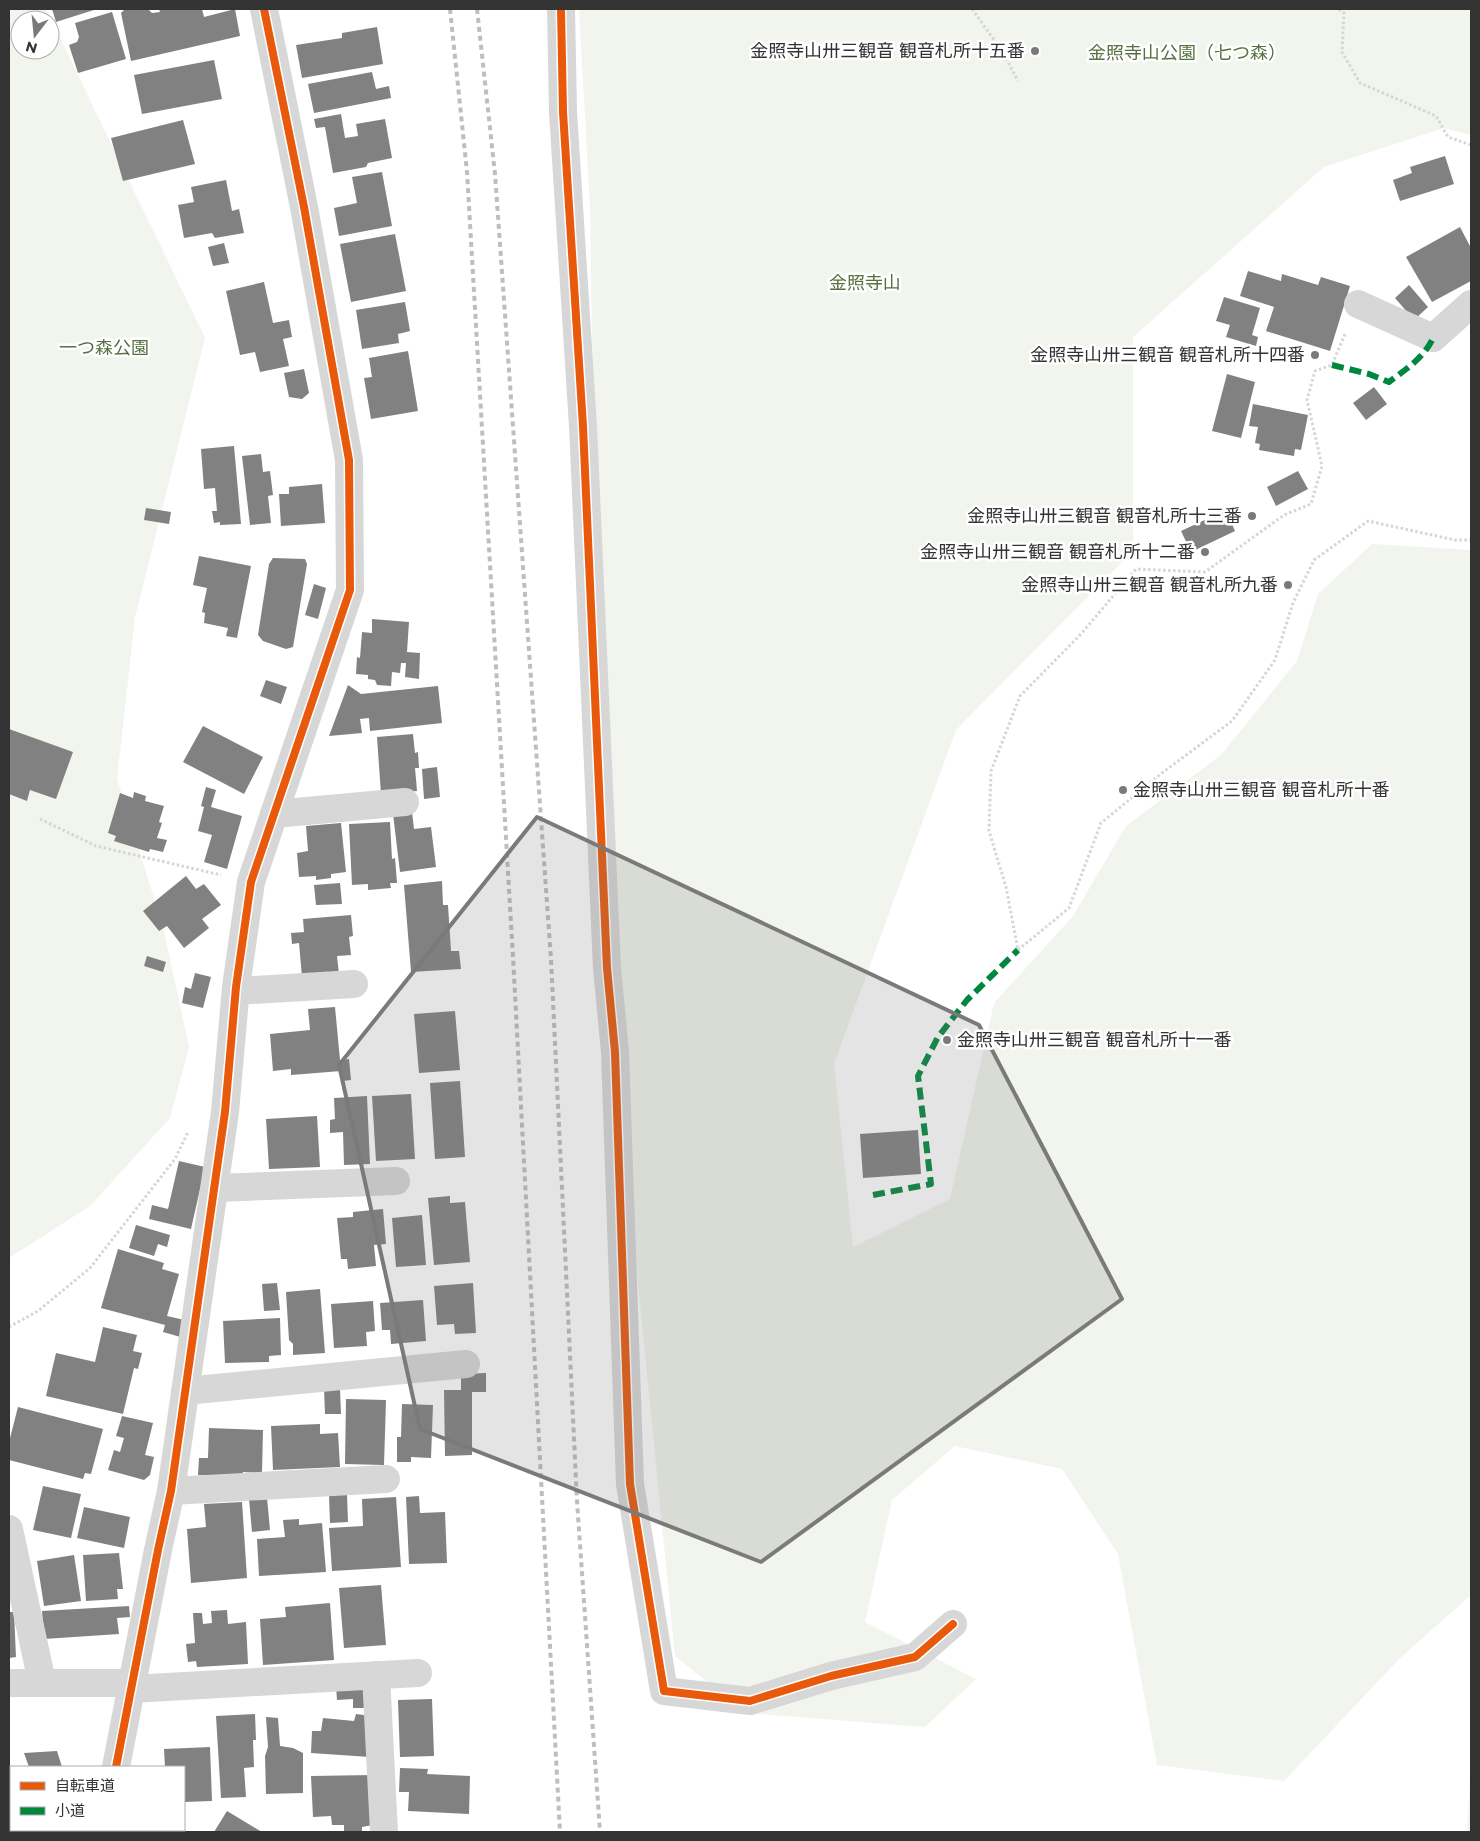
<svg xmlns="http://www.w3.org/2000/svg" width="1480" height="1841" font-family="Montserrat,'Noto Sans JP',sans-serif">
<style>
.green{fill:#f1f5ed;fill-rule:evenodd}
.building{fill:#818181}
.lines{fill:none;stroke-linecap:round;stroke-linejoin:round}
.path{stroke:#d6d6d6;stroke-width:3;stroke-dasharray:2.5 2.5;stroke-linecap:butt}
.street{stroke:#d7d7d7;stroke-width:28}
.rail{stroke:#bebebe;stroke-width:4;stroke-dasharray:5 4;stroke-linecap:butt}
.quiet{stroke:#00873e;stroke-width:6;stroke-dasharray:12 6;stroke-linecap:butt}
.cycleway-casing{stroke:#fff;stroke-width:11}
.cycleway{stroke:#e8590c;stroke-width:8}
.marked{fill:#7a7a7a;fill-opacity:0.2;stroke:#7a7a7a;stroke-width:4;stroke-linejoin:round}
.poi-dot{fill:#7a7a7a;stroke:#fff;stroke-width:2}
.labels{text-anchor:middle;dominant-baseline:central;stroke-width:5;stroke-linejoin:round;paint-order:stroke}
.poi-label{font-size:18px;fill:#333;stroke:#fff;text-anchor:end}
.park-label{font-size:18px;fill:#56703f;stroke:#fff}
</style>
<rect width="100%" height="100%" fill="#fff"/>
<g class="green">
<path d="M9 9H46L205 338 135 617 117 779 163 927 189 1047 170 1118 90 1206 9 1258ZM20 20H50V50H20Z"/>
<path d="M579 9H1471V135L1444 128 1324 167 1133 337V551L956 730 834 1064 853 1247 950 1199 994 1003 1073 916 1126 826 1221 755 1297 661 1318 594 1372 544 1471 550V1595L1400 1658 1284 1781 1157 1765 1118 1554 1062 1469 955 1446 892 1500 865 1622 976 1679 925 1727 746 1713 675 1656 622 1122 595 521 590 207Z"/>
<path d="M1471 1756V1832H1467Z"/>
</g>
<g class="building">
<path d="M52 9H97L56 22Z"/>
<path d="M125 9H148L152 13 160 12 159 9H202L204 17 235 9 240 36 131 61 121 13Z"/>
<path d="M112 12 126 59 78 73 69 45 77 42 79 37 75 23Z"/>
<path d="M377 27 383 64 302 78 296 45 342 38V33Z"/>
<path d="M214 60 222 99 142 114 134 75Z"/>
<path d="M372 72 376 89 389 86 391 98 314 113 308 84Z"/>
<path d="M341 114 345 138 358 136 356 124 385 119 392 158 368 163 366 167 333 173 325 127 316 128 314 119Z"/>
<path d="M183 120 195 164 123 181 111 138Z"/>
<path d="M1445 156 1454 184 1400 201 1393 180 1412 173 1410 167Z"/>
<path d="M382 172 392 226 339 236 334 208 357 203 352 177Z"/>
<path d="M226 180 232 211 239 209 244 233 215 238 212 233 184 238 178 205 194 202 191 187Z"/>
<path d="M1460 227 1471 248V281L1432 302 1406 257Z"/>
<path d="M395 234 406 291 351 302 340 244Z"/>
<path d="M224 243 229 263 213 266 208 247Z"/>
<path d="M1248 271 1281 281 1282 274 1318 285 1321 277 1350 286 1330 351 1266 331 1274 307 1240 296Z"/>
<path d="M264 282 273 323 289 320 292 337 283 339 289 366 260 372 255 352 240 355 226 291Z"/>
<path d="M1409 285 1428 307 1414 320 1395 298Z"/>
<path d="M1224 297 1260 308 1252 335 1258 337 1256 346 1226 337 1230 325 1216 321Z"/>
<path d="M405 302 410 331 398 334 399 343 362 349 356 310Z"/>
<path d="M408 351 418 411 371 419 364 378 372 377 369 358Z"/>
<path d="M304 369 309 393 302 399 289 397 284 373Z"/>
<path d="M1227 374 1255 382 1241 438 1212 431Z"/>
<path d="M1374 387 1387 404 1366 420 1353 403Z"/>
<path d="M1253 404 1308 415 1301 450 1295 449 1294 456 1259 450 1260 444 1255 443 1258 427 1249 426Z"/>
<path d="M234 446 241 524 220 525V522L214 523 212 511H217L215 488 204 489 201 449Z"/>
<path d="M261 454 263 472 270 471 273 495 268 496 271 523 250 525 242 456Z"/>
<path d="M1298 471 1308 489 1276 506 1267 487Z"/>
<path d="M322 484 325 523 281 526 279 494H289V487Z"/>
<path d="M146 508 171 512 169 524 144 520Z"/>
<path d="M1226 510 1235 531 1191 552 1181 531Z"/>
<path d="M199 556 251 566 237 638 226 636 228 628 204 623 205 613 202 612 207 588 193 585Z"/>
<path d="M273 558 305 559 307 564 293 647 286 649 263 641 258 635 269 564Z"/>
<path d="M314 584 326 588 318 619 305 615Z"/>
<path d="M372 619 409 622 407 652 420 653 419 679 405 677 406 663H401L400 673 392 672 391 686 377 685 375 680 368 679V675L356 674 357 657 360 658 362 632 372 633Z"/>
<path d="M266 680 287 687 281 704 260 696Z"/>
<path d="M348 685 361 694 438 686 442 723 370 731 369 718 360 719 362 733 329 736Z"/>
<path d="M203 726 263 757 244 794 183 762Z"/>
<path d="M9 729 73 752 56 799 30 790 27 801 9 794Z"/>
<path d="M413 734 415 753 418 752 419 768H415L417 791 381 794 377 737Z"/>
<path d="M437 767 440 797 424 799 422 769Z"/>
<path d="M206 787 216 790 211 807 242 816 227 869 204 862 212 835 198 831 204 807 201 806Z"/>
<path d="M134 792 146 796 145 801 164 806 159 822 162 823 157 838 167 840 163 852 150 849 149 852 114 841 116 836 108 833 120 793 133 798Z"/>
<path d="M412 812 414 829 431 827 436 867 400 872 393 814Z"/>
<path d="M390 822 392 859 395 858 397 883H390L391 888 368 890V884L352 885 349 824Z"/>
<path d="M341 823 346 872 331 874V878L316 880V876L299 877 297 853 308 851 306 826Z"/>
<path d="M186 876 196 889 204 884 221 905 202 919 209 928 184 948 167 926 159 931 143 911Z"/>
<path d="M442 881 443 905H448L451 951H459L461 969 411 972 404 885Z"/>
<path d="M340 883 342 904 316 905 314 885Z"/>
<path d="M351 915 353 936 349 937 351 955 337 956 339 974 302 977 299 943 292 944 291 933 304 932 303 919Z"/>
<path d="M147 956 166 962 163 972 144 966Z"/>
<path d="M195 973 211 977 203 1008 182 1003 185 987 191 989Z"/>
<path d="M335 1007 340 1060 349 1059 351 1080 343 1081 341 1071 291 1075V1069L273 1071 270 1034 310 1030 308 1009Z"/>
<path d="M455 1011 460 1070 419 1073 414 1014Z"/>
<path d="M460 1081 465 1157 435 1159 430 1083Z"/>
<path d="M411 1094 415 1159 376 1161 372 1096Z"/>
<path d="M367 1096 370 1164 344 1165 343 1132 330 1133V1120L335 1119 334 1098Z"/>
<path d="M317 1116 320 1167 269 1169 266 1119Z"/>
<path d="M918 1130 921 1174 863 1178 860 1134Z"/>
<path d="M179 1161 205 1167 191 1229 149 1219 152 1205 168 1209Z"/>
<path d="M450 1196V1203L465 1202 470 1262 434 1265 428 1198Z"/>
<path d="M383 1209 386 1244 374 1245 376 1266 348 1269 347 1259H341L337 1218 353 1217V1212Z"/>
<path d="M422 1215 426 1265 396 1267 392 1218Z"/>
<path d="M136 1225 170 1235 167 1247 158 1244 154 1256 129 1248Z"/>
<path d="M118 1249 164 1263 162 1269 179 1274 167 1316 189 1321 184 1338 163 1332 165 1325 101 1308Z"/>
<path d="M277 1283 280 1310 264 1311 262 1284Z"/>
<path d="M473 1283 476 1333 455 1334 454 1324 437 1325 434 1286Z"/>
<path d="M320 1289 325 1353 293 1355V1344L289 1340 286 1292Z"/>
<path d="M423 1300 426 1341 391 1344 390 1330H382L380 1303Z"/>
<path d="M373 1301 375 1331 366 1332 367 1346 334 1348 331 1304Z"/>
<path d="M280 1318 281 1355 269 1356V1362L225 1363 223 1321Z"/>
<path d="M103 1327 137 1335 133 1351 142 1353 138 1369 134 1368 123 1414 46 1396 56 1353 95 1362Z"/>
<path d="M486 1373V1392H472V1455L445 1456 444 1390H461V1374Z"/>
<path d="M324 1388 340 1389 341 1414H325Z"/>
<path d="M346 1399 386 1400 384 1465 345 1464Z"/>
<path d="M402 1404 433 1405 431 1458 411 1457V1462H397V1437H401Z"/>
<path d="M18 1407 103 1429 91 1474 85 1473 83 1479 9 1460V1442Z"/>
<path d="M122 1416 153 1423 145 1455 154 1457 150 1475 144 1480 108 1470 114 1450 120 1452 124 1438 116 1436Z"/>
<path d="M320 1424V1434L338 1433 340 1467 273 1470 271 1426Z"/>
<path d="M209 1428 263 1430 262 1473 243 1472V1477L198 1475 199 1458H208Z"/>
<path d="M43 1486 81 1494 71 1538 33 1530Z"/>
<path d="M329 1495H347L348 1522 330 1523Z"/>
<path d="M419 1496 420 1513 445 1512 447 1563 409 1564 406 1497Z"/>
<path d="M396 1497 401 1567 332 1571 329 1528 363 1526 362 1499Z"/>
<path d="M267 1498 270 1530 252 1532 249 1499Z"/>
<path d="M242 1502 247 1578 191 1583 187 1529 206 1527 204 1504Z"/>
<path d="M84 1507 130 1517 124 1548 77 1538Z"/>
<path d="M299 1519V1525L322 1523 326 1572 259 1576 257 1539 285 1537 283 1520Z"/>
<path d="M119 1553 123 1589H117L118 1599 86 1601 83 1555Z"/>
<path d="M74 1555 81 1601 44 1606 37 1561Z"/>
<path d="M381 1585 386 1645 344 1648 339 1588Z"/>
<path d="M330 1603 334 1660 263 1665 260 1619 286 1617 285 1607Z"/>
<path d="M129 1606 130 1617 117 1618 119 1634 44 1639 42 1611Z"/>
<path d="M227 1610 228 1624 246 1622 248 1664 197 1667 196 1661 188 1662 186 1644 195 1643 193 1613H202L203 1624 212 1623 211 1611Z"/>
<path d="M9 1612H14L16 1657 9 1658Z"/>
<path d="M336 1686 372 1687 374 1708H353V1699L337 1700Z"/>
<path d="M432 1699 434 1756 400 1757 398 1700Z"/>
<path d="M255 1714 256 1740H253L254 1767 244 1768 246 1797 221 1798 216 1716Z"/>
<path d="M356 1714 371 1716 370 1757 311 1753 312 1731H321L323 1718 354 1721Z"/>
<path d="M266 1717 278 1718 280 1746 293 1748 303 1753V1793L266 1794 265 1756 268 1747Z"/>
<path d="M210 1747 212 1801 184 1802V1767H165L164 1749Z"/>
<path d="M57 1751 62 1767H29L24 1753Z"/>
<path d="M400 1768 428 1769 427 1774 470 1776 469 1814 408 1811 409 1792H399Z"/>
<path d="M373 1775V1825L362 1827V1832H344V1825H332L331 1816 313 1817 311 1776Z"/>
<path d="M9 1794H11V1830H36V1832H9Z"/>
<path d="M227 1811 262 1832H214Z"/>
<rect x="41" y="1830" width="39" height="2"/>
</g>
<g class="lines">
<g class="path">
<path d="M972 9 1002 51 1018 81"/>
<path d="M1339 9 1344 13 1342 52 1360 83 1436 116 1448 137 1471 145"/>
<path d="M1345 334 1332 365 1315 371 1307 400 1322 466 1311 504 1284 515 1205 572 1136 569 1081 634 1020 696 991 771 989 831 1006 887 1018 950 1069 908 1101 823 1162 773 1232 721 1275 660 1293 603 1314 560 1368 521 1455 540H1471"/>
<path d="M40 819 96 846 221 875"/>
<path d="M9 1327 38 1311 90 1268 175 1159 188 1132"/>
</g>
<g class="street">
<path d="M561 9 563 112 583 426 607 968 615 1052 630 1484 664 1691 750 1701 831 1676 915 1657 953 1624"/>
<path d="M1358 304 1433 338 1471 304"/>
<path d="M274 814 405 802"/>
<path d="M236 991 354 984"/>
<path d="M215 1188 396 1181"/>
<path d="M185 1391 466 1364"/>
<path d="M171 1491 386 1479"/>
<path d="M9 1529 42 1682"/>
<path d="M376 1675 384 1832"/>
<path d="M9 1683H133"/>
<path d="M131 1689 418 1673"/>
<path d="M116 1767 158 1550 171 1491 225 1112 236 987 251 882 350 590 349 460 304 207 264 9"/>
<path d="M112 1830 113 1832"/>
</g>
<g class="rail">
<path d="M450 9 467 172 513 957 560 1832"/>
<path d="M477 9 495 174 551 959 577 1501 600 1832"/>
</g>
<g class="quiet">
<path d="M1332 365 1369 374 1389 382C1406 369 1424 358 1433 338"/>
<path d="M873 1195 931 1184 918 1076 938 1037 967 1000 1018 950"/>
</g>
<g class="cycleway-casing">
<g id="cycleway">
<path d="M561 9 563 112 583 426 607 968 615 1052 630 1484 664 1691 750 1701 831 1676 915 1657 953 1624"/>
<path d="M116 1767 158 1550 171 1491 225 1112 236 987 251 882 350 590 349 460 304 207 264 9"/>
</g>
</g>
<use href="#cycleway" class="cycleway"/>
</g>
<path class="marked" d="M537 817 979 1025 1122 1299 761 1562 420 1429 339 1065Z"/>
<g class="poi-dot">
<circle cx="1035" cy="51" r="5"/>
<circle cx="1315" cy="355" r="5"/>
<circle cx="1252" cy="516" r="5"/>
<circle cx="1205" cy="552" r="5"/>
<circle cx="1288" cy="585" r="5"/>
<circle cx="1123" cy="790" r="5"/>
<circle cx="947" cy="1040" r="5"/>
</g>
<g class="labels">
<g class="poi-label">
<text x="1025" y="51">金照寺山卅三観音 観音札所十五番</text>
<text x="1305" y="355">金照寺山卅三観音 観音札所十四番</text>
<text x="1242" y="516">金照寺山卅三観音 観音札所十三番</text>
<text x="1195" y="552">金照寺山卅三観音 観音札所十二番</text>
<text x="1278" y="585">金照寺山卅三観音 観音札所九番</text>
<text x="1133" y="790" text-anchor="start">金照寺山卅三観音 観音札所十番</text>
<text x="957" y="1040" text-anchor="start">金照寺山卅三観音 観音札所十一番</text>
</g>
<g class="park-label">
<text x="1187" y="53">金照寺山公園（七つ森）</text>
<text x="865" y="283">金照寺山</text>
<text x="104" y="348">一つ森公園</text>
</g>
</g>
<rect width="1480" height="1841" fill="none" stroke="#333333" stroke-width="20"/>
<rect x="10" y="1766" width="175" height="65" fill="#ffffff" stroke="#adadad"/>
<rect x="20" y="1782" width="25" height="8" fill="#e8590c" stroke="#adadad"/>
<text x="55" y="1791" font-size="15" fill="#333333">自転車道</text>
<rect x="20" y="1807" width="25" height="8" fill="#00873e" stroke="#adadad"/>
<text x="55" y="1816" font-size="15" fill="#333333">小道</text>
<g transform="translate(35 35) rotate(196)"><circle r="24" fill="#ffffff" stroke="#adadad"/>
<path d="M0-4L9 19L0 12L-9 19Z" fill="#7a7a7a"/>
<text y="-8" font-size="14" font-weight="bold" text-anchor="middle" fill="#333333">N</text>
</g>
</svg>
